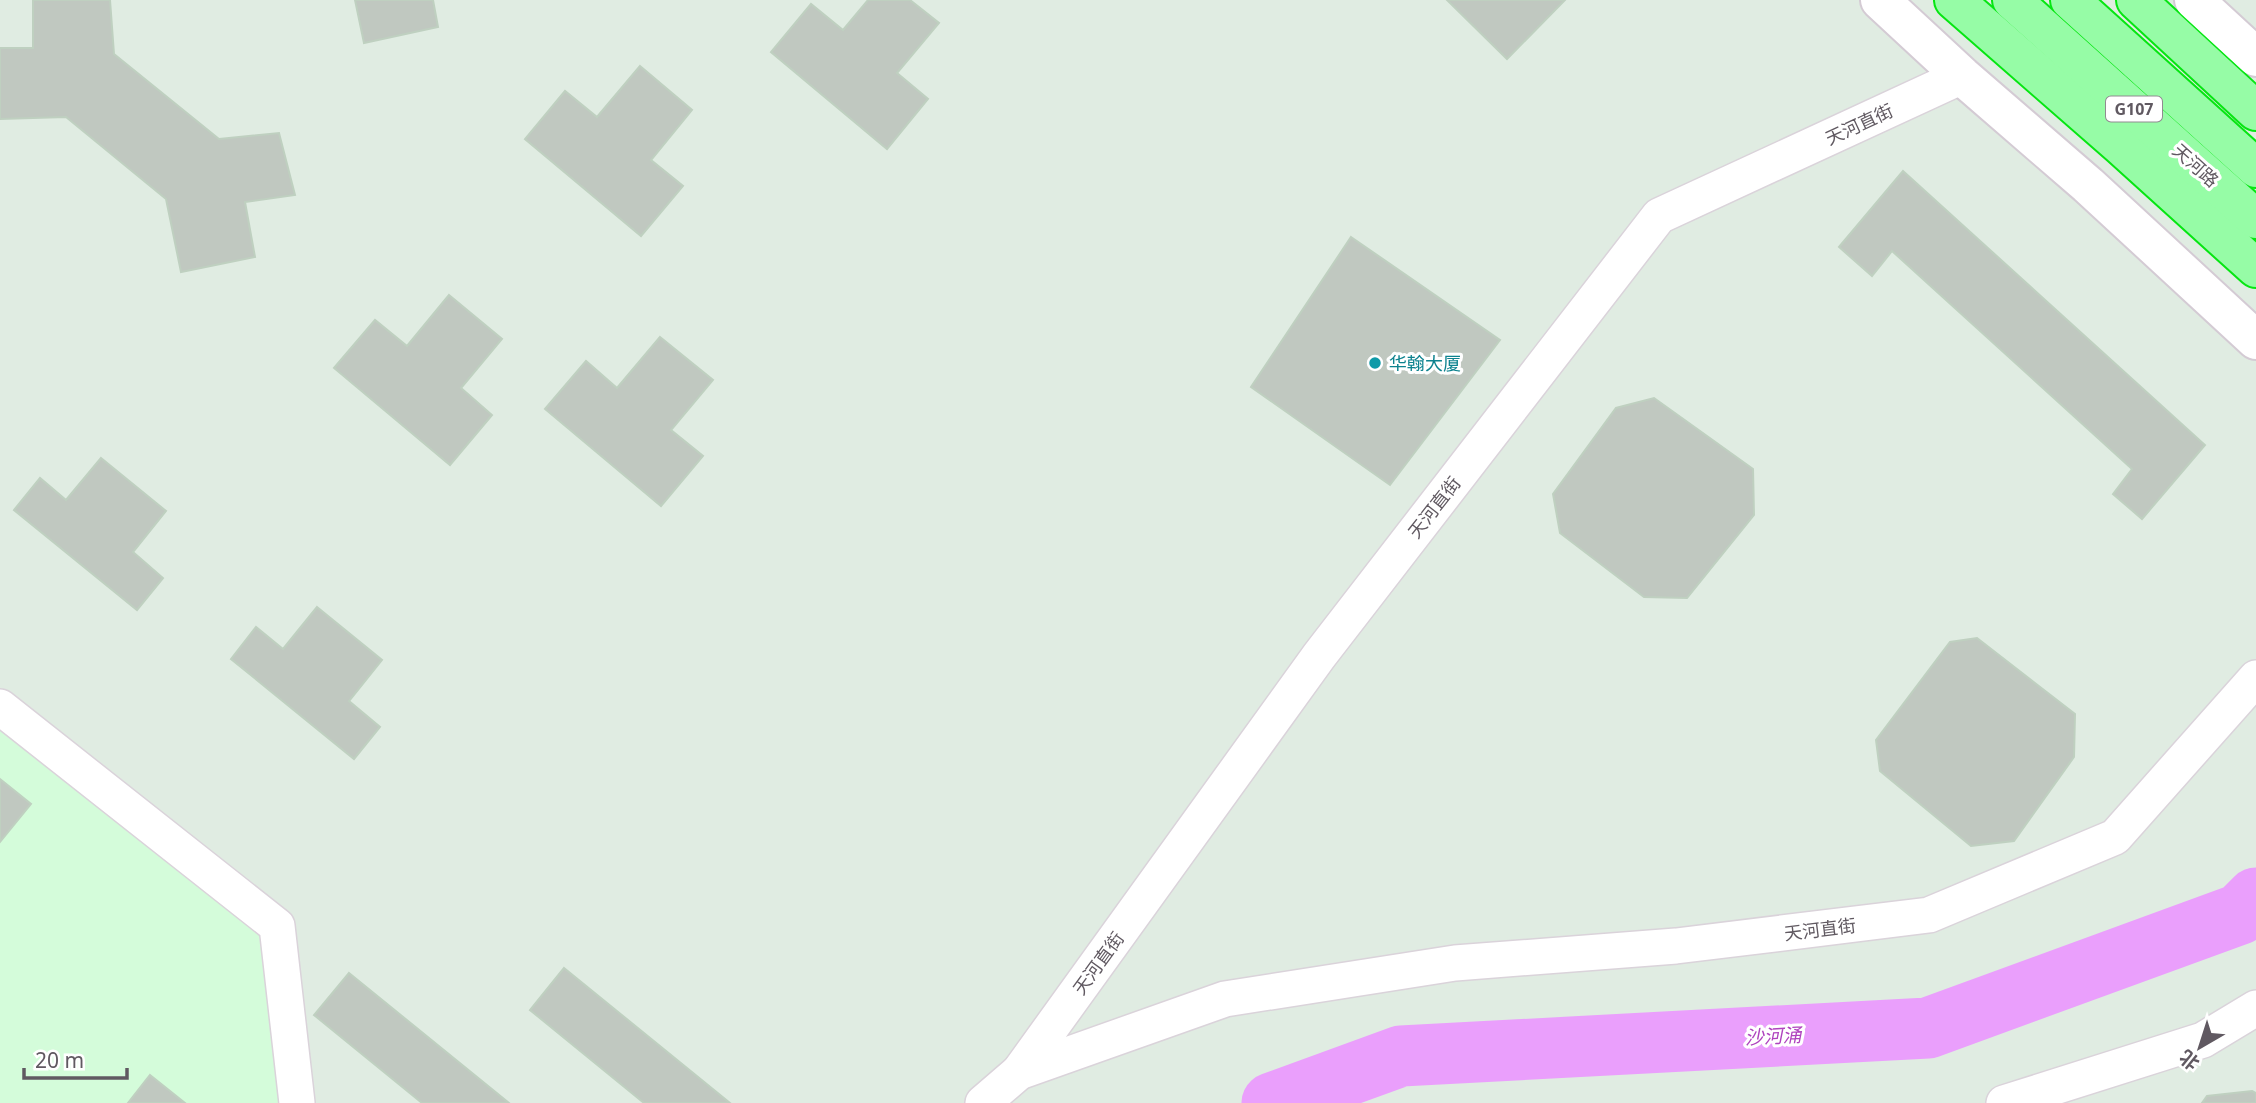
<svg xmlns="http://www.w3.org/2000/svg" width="2256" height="1103" font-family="'Noto Sans','Noto Sans SC',sans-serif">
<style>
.commercial{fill:#d4fcda}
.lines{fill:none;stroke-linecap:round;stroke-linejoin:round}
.river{stroke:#ea9ffc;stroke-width:61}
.building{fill:#c0c8c0;stroke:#bfd0c0;stroke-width:2}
.minor-casing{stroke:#dad3da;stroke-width:38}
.secondary-casing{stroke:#d4cbd4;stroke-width:42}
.trunk-casing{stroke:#06e612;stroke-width:42}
.minor{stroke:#fff;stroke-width:35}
.secondary{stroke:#fff;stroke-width:38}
.trunk{stroke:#96fca6;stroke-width:38}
.culture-dot{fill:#0f9aa8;stroke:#fff;stroke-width:2.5}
.labels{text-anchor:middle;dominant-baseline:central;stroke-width:6;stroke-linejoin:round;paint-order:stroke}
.shield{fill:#fff;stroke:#908b90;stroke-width:2}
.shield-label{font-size:16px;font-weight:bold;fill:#605961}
.street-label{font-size:18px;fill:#605961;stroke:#fff}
.culture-label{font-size:18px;fill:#0d838f;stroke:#fff;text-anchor:start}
.water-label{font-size:19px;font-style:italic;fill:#af43be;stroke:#fff}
</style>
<rect width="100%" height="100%" fill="#e0ece2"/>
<path class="commercial" d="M0 727 259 932 282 1103H0Z"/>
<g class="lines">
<path class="river" d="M1272 1103 1401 1056 1928 1028 2240 914 2256 898"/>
</g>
<g class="building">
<path d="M33 0H110L114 54 219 139 279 133 295 195 245 202 255 257 181 272 166 199 66 117 0 119V48H33Z"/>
<path d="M355 0H433L438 27 364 43Z"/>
<path d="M868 0H910L939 23 897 73 928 99 887 149 771 52 811 4 843 30Z"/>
<path d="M1447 0H1565L1507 59Z"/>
<path d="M640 66 692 110 651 160 683 186 641 236 525 139 565 91 597 117Z"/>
<path d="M1903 171 2205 445 2142 519 2113 494 2132 469 1892 251 1872 276 1839 247Z"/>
<path d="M1351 237 1500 340 1390 485 1251 387Z"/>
<path d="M449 295 502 339 461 388 492 415 450 465 334 368 375 320 407 346Z"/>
<path d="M660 337 713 380 671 430 703 456 661 506 545 409 586 361 617 388Z"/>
<path d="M1654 398 1753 469 1754 515 1687 598 1644 597 1560 533 1553 494 1616 408Z"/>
<path d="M101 458 166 511 133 552 163 578 137 610 14 510 40 478 66 500Z"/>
<path d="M317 607 382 660 349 701 380 727 354 759 231 659 256 627 283 649Z"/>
<path d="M1977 638 2075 714 2074 757 2014 841 1971 846 1880 771 1876 740 1950 642Z"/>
<path d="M0 779 31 804 0 842Z"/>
<path d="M564 968 730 1103H644L530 1010Z"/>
<path d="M349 973 509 1103H422L314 1015Z"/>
<path d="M150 1075 185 1103H128Z"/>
<path d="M2252 1091 2256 1093V1103H2202L2207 1096Z"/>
</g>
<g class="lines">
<g class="minor-casing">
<g id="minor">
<path d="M0 707 277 926 297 1103"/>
<path d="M1019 1072 1319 656 1659 216 1962 76"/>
<path d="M983 1103 1019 1072 1225 999 1455 963 1676 946 1929 915 2115 837 2256 678"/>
<path d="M2004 1103 2203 1040 2256 1008"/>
</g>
</g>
<g class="secondary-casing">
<g id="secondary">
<path d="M1880 0 1962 76 2088 185 2256 340"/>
<path d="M2194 0 2256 57"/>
</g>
</g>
<g class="trunk-casing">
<g id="trunk">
<path d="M1954 0 2121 146 2256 268"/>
<path d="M2012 0 2256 219"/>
<path d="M2070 0 2256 168"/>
<path d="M2136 0 2256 111"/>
</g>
</g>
<use href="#minor" class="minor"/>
<use href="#secondary" class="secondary"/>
<use href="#trunk" class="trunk"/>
</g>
<circle class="culture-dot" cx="1375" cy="363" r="7"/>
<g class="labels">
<rect class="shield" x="2106" y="96.5" width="56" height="25" rx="5"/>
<g class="shield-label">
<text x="2134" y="109">G107</text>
</g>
<g class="street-label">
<text transform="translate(1859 124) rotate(-25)">天河直街</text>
<text transform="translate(2196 165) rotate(42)">天河路</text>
<text transform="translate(1434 507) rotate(-52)">天河直街</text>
<text transform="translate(1820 929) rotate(-7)">天河直街</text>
<text transform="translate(1098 963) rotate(-54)">天河直街</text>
</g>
<g class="culture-label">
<text x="1389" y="363">华翰大厦</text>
</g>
<g class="water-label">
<text transform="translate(1773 1036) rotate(-3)">沙河涌</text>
</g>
</g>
<g transform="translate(2200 1047) rotate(219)" stroke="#ffffff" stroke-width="5" paint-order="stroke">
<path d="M0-5L12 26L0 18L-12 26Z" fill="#605961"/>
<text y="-10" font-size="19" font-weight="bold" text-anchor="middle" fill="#605961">北</text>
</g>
<path d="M24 1068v10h103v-10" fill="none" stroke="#605961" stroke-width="3.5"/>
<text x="35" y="1068" font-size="21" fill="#605961" stroke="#ffffff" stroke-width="5" paint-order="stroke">20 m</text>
</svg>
